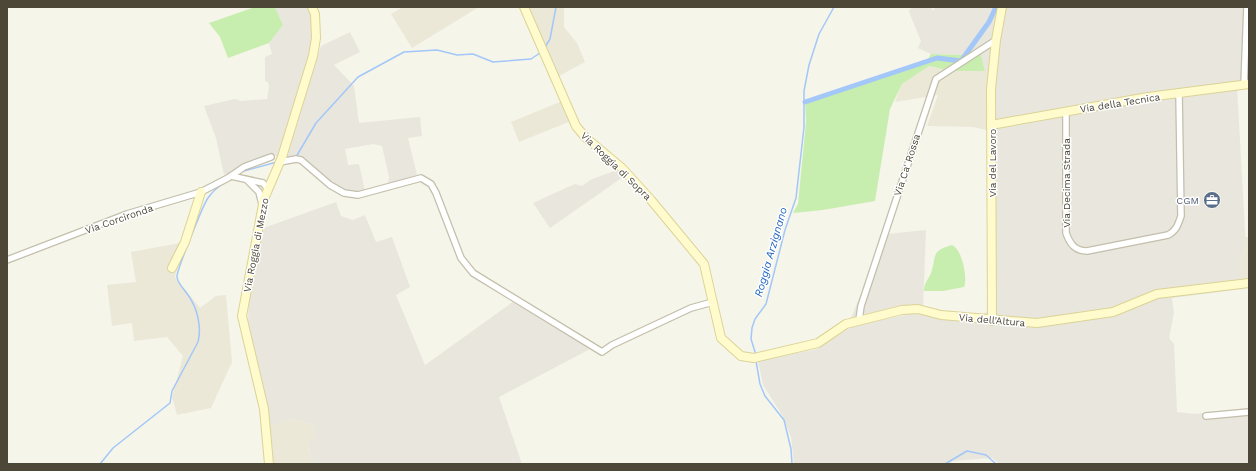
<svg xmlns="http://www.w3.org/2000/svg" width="1256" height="471" font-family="'Work Sans',sans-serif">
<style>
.residential{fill:#ebe8d8}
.industrial{fill:#e9e6de}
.green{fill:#c8eeaf}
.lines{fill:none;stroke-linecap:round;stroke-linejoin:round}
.stream{stroke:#a2c7f8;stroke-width:1.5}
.canal{stroke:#a2c7f8;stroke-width:5}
.street-casing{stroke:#c3bfab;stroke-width:8}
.secondary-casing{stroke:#dbd396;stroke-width:10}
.street{stroke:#fff;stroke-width:5.5}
.secondary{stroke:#fffbcc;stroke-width:8}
.labels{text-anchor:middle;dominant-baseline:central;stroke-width:3;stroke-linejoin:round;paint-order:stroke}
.street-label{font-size:10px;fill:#4c4737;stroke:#fff}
.service-label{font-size:10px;fill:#4e5e75;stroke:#fff;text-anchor:end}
.water-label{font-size:11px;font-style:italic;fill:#2367c4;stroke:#fff}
</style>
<rect width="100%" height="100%" fill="#f6f5ea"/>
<g class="residential">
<path d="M403 7H479L412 48 391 14Z"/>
<path d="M528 7H564V27L577 43 585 62 559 76Z"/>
<path d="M929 66 951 71 989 70 991 131 973 127 927 126 938 95 895 102 902 84Z"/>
<path d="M562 101 571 121 519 142 511 122Z"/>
<path d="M1245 237H1249V287L1242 289 1240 258 1246 248Z"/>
<path d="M185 242 175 277 200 308 216 296 226 295 232 362 211 408 177 415 172 397 183 356 167 337 134 341 132 323 112 326 107 285 136 282 131 252Z"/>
<path d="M293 419 312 424 316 438 307 443 313 464H274L270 426Z"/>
</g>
<g class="industrial">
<path d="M275 7H309L312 15 314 40 278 156H271L224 175 216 138 204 106 235 99 241 101 267 99 269 87 268 82 265 81V57L272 54 269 43 283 25Z"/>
<path d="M915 7H931L933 11 935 7H1249V85L1237 87 1246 248 1240 258 1242 289 1172 298 1174 313 1169 338 1174 344 1177 412 1195 414 1249 408V464H1000L992 458 953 461 948 464H794L791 437 782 415 763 385 758 361 817 349 853 326 910 314 922 309 850 320 887 234 926 230 923 308 944 313 983 315 991 307V96L989 71H985L980 51 962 55 931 54 918 48 921 41 909 12 910 9Z"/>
<path d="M350 32 360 52 334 65 354 86 359 123 420 117 422 136 408 138 417 175 388 184 389 177 382 146 373 144 345 149 348 165 359 164 365 191 356 193 343 190 334 185 297 156 287 157 321 46Z"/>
<path d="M617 170 623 177 550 228 533 203 570 186 575 184 582 186 592 179Z"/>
<path d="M336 202 341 216 353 220 365 215 376 242 392 237 410 287 396 295 425 365 514 301 592 348 499 397 522 464H313L307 442 316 438 312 424 293 419 270 426 267 407 249 332 248 317 249 300 261 229Z"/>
</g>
<g class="green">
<path d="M255 7H275L283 25 269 43 228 58 220 37 209 23Z"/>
<path d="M980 51 985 71H951L929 66 902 84 890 109 875 201 823 210 793 213 798 204 806 122 805 100 844 90 927 61 931 54 962 55Z"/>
<path d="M952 245C962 249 968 278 964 287L943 291H924C924 283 928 280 931 273 937 256 930 251 952 245Z"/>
</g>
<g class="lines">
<g class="stream">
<path d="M545 47 550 39 556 7"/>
<path d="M296 157 316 123 358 77 404 52 437 50 457 55 473 54 493 62 531 59 540 53"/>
<path d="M240 172 277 162"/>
<path d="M756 355 751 339 752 328 755 319 766 304 785 230 796 198 804 127V91L809 65 819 34 834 7"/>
<path d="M756 361 760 384 765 396 784 420 791 449 792 464"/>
<path d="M100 464 113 448 170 403 172 391 198 342C202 327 197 307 188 295 184 289 178 284 177 277 176 272 203 205 208 198 212 192 218 187 224 183"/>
<path d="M945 464 967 451 986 455 996 464"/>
</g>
<path class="canal" d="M805 102 937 58 961 61 989 22 996 7"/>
<g class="street-casing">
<g id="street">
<path d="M1244 85 1247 7"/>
<path d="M1066 112V233C1070 244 1075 251 1087 251L1168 235C1176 231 1178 225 1181 216L1179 93"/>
<path d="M280 162 296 159 301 160 330 185 344 193 358 195 421 178 431 184 436 193 461 258 473 273 602 352 612 345 691 308 713 302"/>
<path d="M231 176 263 183 268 189"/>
<path d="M247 180 259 192 262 204"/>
<path d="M7 260 127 214 201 192 228 178 244 167 271 157"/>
<path d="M859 320 861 306 936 79 996 40"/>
<path d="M1206 416 1249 412"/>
</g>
</g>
<g class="secondary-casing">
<g id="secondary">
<path d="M524 7 576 126 585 137 622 168 651 200 704 264 721 338 741 356 754 358 818 343 846 324 902 310 918 309 941 315 1037 323 1113 312 1157 294 1249 283"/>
<path d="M991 125 1148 97 1249 84"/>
<path d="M172 268 185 242 201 192"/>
<path d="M992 321 991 89 996 40 1002 7"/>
<path d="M269 464 264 409 242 316 264 199 282 157 313 56 316 38 315 14 312 7"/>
</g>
</g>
<use href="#street" class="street"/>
<use href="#secondary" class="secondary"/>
</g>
<defs>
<g id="office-disc" transform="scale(0.9)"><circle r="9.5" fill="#5c6f8a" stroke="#fff"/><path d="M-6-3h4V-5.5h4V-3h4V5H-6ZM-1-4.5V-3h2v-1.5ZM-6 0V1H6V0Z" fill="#fff"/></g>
</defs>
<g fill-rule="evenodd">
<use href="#office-disc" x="1212" y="200"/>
</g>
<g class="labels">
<g class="street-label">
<text transform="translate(1120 103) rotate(-9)">Via della Tecnica</text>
<text transform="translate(992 163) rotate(-90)">Via del Lavoro</text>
<text transform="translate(907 165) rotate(-72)">Via Ca' Rossa</text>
<text transform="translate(616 166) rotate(44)">Via Roggia di Sopra</text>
<text transform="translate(1066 183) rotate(-90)">Via Decima Strada</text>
<text transform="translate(119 219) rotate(-19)">Via Corcironda</text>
<text transform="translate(256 245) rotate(-79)">Via Roggia di Mezzo</text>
<text transform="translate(992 320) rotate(5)">Via dell'Altura</text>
</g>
<g class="service-label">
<text x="1199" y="200">CGM</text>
</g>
<g class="water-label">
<text transform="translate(771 252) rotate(-74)">Roggia Arzignano</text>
</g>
</g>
<rect width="1256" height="471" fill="none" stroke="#4c4737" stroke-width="16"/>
</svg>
